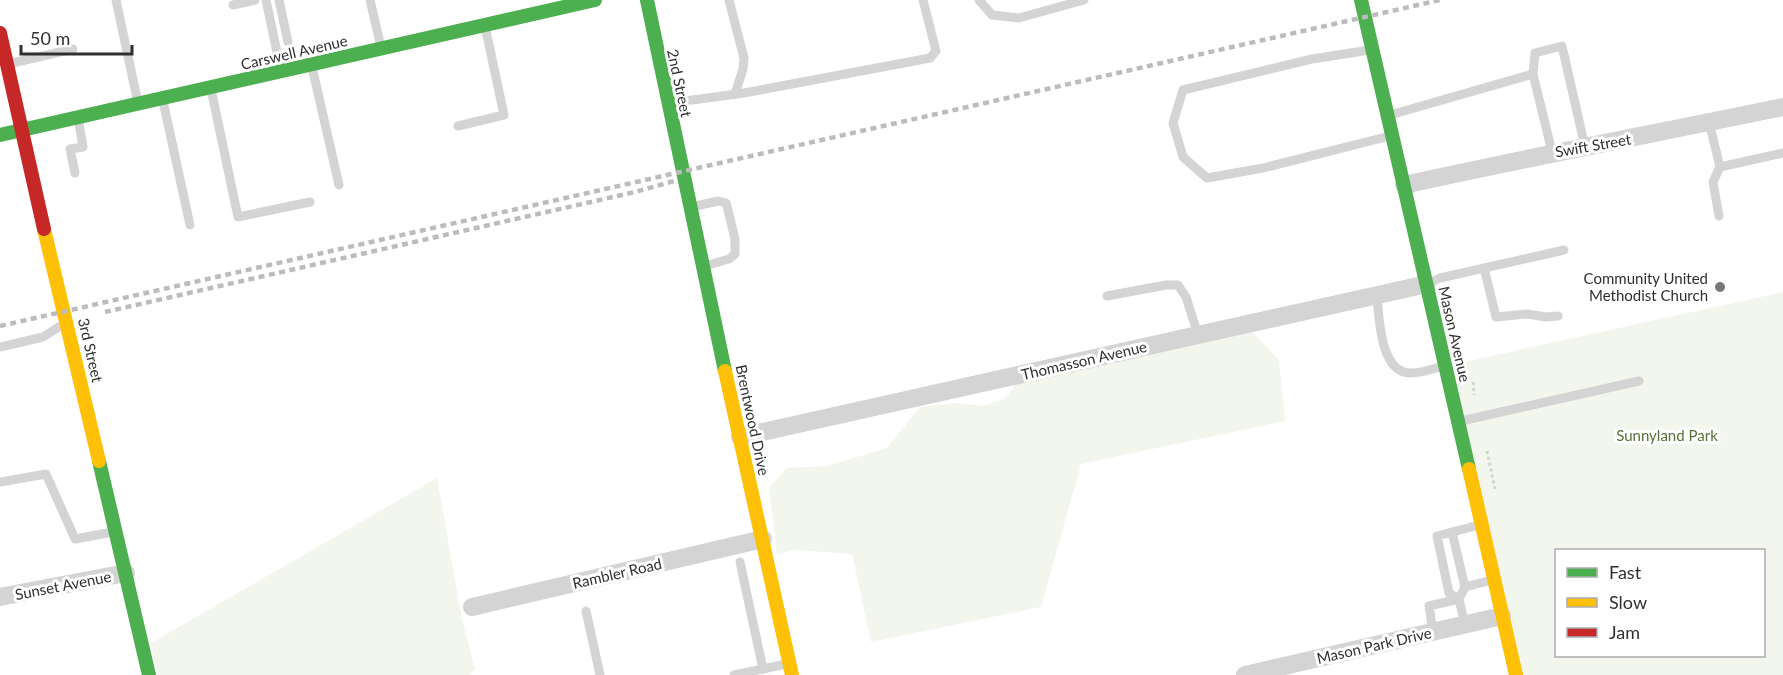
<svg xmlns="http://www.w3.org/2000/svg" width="1783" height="675" font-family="Lato,sans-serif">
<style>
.green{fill:#f2f6ec;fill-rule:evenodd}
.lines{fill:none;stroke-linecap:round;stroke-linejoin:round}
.path{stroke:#d4d4d4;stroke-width:3;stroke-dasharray:3 3;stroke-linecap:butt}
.lane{stroke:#d4d4d4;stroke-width:9}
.street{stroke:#d4d4d4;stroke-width:18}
.fast{stroke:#4caf50;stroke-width:14}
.slow{stroke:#ffc107;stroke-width:14}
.jam{stroke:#c62828;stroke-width:14}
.rail{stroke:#bcbcbc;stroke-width:4.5;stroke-dasharray:6 4.5;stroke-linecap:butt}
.poi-dot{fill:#787878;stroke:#fff;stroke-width:2}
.labels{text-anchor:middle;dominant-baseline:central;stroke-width:6;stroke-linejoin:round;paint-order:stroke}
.street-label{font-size:15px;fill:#303030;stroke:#fff}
.poi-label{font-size:15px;fill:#303030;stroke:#fff;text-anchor:end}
.park-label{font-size:15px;fill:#567139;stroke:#fff}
</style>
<rect width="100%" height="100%" fill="#fff"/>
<g class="green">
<path d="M1783 292V675H1516L1446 366ZM1556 550H1764V656H1556Z"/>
<path d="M1251 331 1279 360 1285 421 1081 464 1041 607 871 642 852 554 795 550 777 554 769 488 787 468 827 466 887 448 920 407 956 403 984 406 1005 399 1016 384Z"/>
<path d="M437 478 462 619 475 669 469 675H158L151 643Z"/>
</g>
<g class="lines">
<g class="path">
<path d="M1473 382 1474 395"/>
<path d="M1487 451 1495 489"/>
</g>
<g class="lane">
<path d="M116 0 138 103"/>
<path d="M266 0 281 71"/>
<path d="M279 0 288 42"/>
<path d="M370 0 381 47"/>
<path d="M729 0 744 58 743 69 735 94"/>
<path d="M979 0 992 15 1019 18 1084 0"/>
<path d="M233 5 255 0"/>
<path d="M1370 50 1312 59 1183 90 1173 123 1183 157 1207 178 1263 168 1390 136"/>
<path d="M8 64 73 49"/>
<path d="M312 67 339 185"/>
<path d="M1533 74 1535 53 1562 46 1585 147"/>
<path d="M211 89 238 217 310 202"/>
<path d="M163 101 190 225"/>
<path d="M670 103 744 93 930 58 936 51 923 0"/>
<path d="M1390 115 1533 74 1552 152"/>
<path d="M1709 122 1720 167 1783 153"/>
<path d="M458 126 504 115 485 26"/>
<path d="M75 173 70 149 83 147 78 118"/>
<path d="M691 207 718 201 726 203 727 206 735 239V254L729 259 705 266"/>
<path d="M1719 216 1713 182 1720 167"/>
<path d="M1484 268 1496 317 1527 314 1546 317 1558 316"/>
<path d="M1429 283 1440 278 1564 250"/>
<path d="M1377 295C1379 317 1380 374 1411 373 1421 373 1433 369 1443 366"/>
<path d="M1107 296 1166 285H1178L1186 297 1198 335"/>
<path d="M0 347 43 337 65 323"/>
<path d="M1461 421 1639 381"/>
<path d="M0 482 46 474 75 539 113 532"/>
<path d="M1452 532 1465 587 1459 599 1465 625"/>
<path d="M740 562 763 669"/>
<path d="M1465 587 1492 580"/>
<path d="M1459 599 1449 593 1437 536 1479 525"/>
<path d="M586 611 600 675"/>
<path d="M1433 632 1429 606 1459 599"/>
<path d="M734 675 787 664"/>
</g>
<g class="street">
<path d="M1404 185C1530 157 1657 133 1783 107"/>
<path d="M740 437 1427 284"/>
<path d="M0 597 126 573"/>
<path d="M472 607 763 539"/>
<path d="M1245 675 1502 616"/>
</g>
<g class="fast">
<path d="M647 0 725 371"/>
<path d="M1361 0 1469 469"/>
<path d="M0 135 595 0"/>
<path d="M99 461 149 675"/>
</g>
<g class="slow">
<path d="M44 229 99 461"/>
<path d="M725 371 792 675"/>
<path d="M1469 469 1516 675"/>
</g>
<path class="jam" d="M0 33 44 229"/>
<g class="rail">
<path d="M105 312 635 192 674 181"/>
<path d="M0 326 1440 0"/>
</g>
</g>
<circle class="poi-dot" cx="1720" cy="287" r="6"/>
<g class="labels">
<g class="street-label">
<text transform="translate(294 52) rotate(-13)">Carswell Avenue</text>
<text transform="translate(680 83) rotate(78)">2nd Street</text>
<text transform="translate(1593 145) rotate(-10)">Swift Street</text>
<text transform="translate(1455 334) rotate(77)">Mason Avenue</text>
<text transform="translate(91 350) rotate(77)">3rd Street</text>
<text transform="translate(1084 360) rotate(-13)">Thomasson Avenue</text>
<text transform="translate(753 420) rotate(78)">Brentwood Drive</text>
<text transform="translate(617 573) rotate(-13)">Rambler Road</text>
<text transform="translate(63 585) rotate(-11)">Sunset Avenue</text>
<text transform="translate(1374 645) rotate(-13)">Mason Park Drive</text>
</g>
<g class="poi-label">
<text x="1708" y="278">Community United<tspan x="1708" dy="17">Methodist Church</tspan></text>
</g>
<g class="park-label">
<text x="1667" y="435">Sunnyland Park</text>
</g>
</g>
<rect x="1555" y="549" width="210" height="108" fill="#ffffff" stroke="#acacac" stroke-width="1.5"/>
<rect x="1567" y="568" width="30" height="9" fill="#4caf50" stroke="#acacac" stroke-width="1.5"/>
<text x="1609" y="579" font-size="18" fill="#303030">Fast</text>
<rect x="1567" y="598" width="30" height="9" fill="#ffc107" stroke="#acacac" stroke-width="1.5"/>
<text x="1609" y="609" font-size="18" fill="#303030">Slow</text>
<rect x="1567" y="628" width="30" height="9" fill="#c62828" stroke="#acacac" stroke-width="1.5"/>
<text x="1609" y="639" font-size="18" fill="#303030">Jam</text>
<path d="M21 45v9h111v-9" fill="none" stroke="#303030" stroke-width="3"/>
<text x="30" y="45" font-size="18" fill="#303030" stroke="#ffffff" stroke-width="4.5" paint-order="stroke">50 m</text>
</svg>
